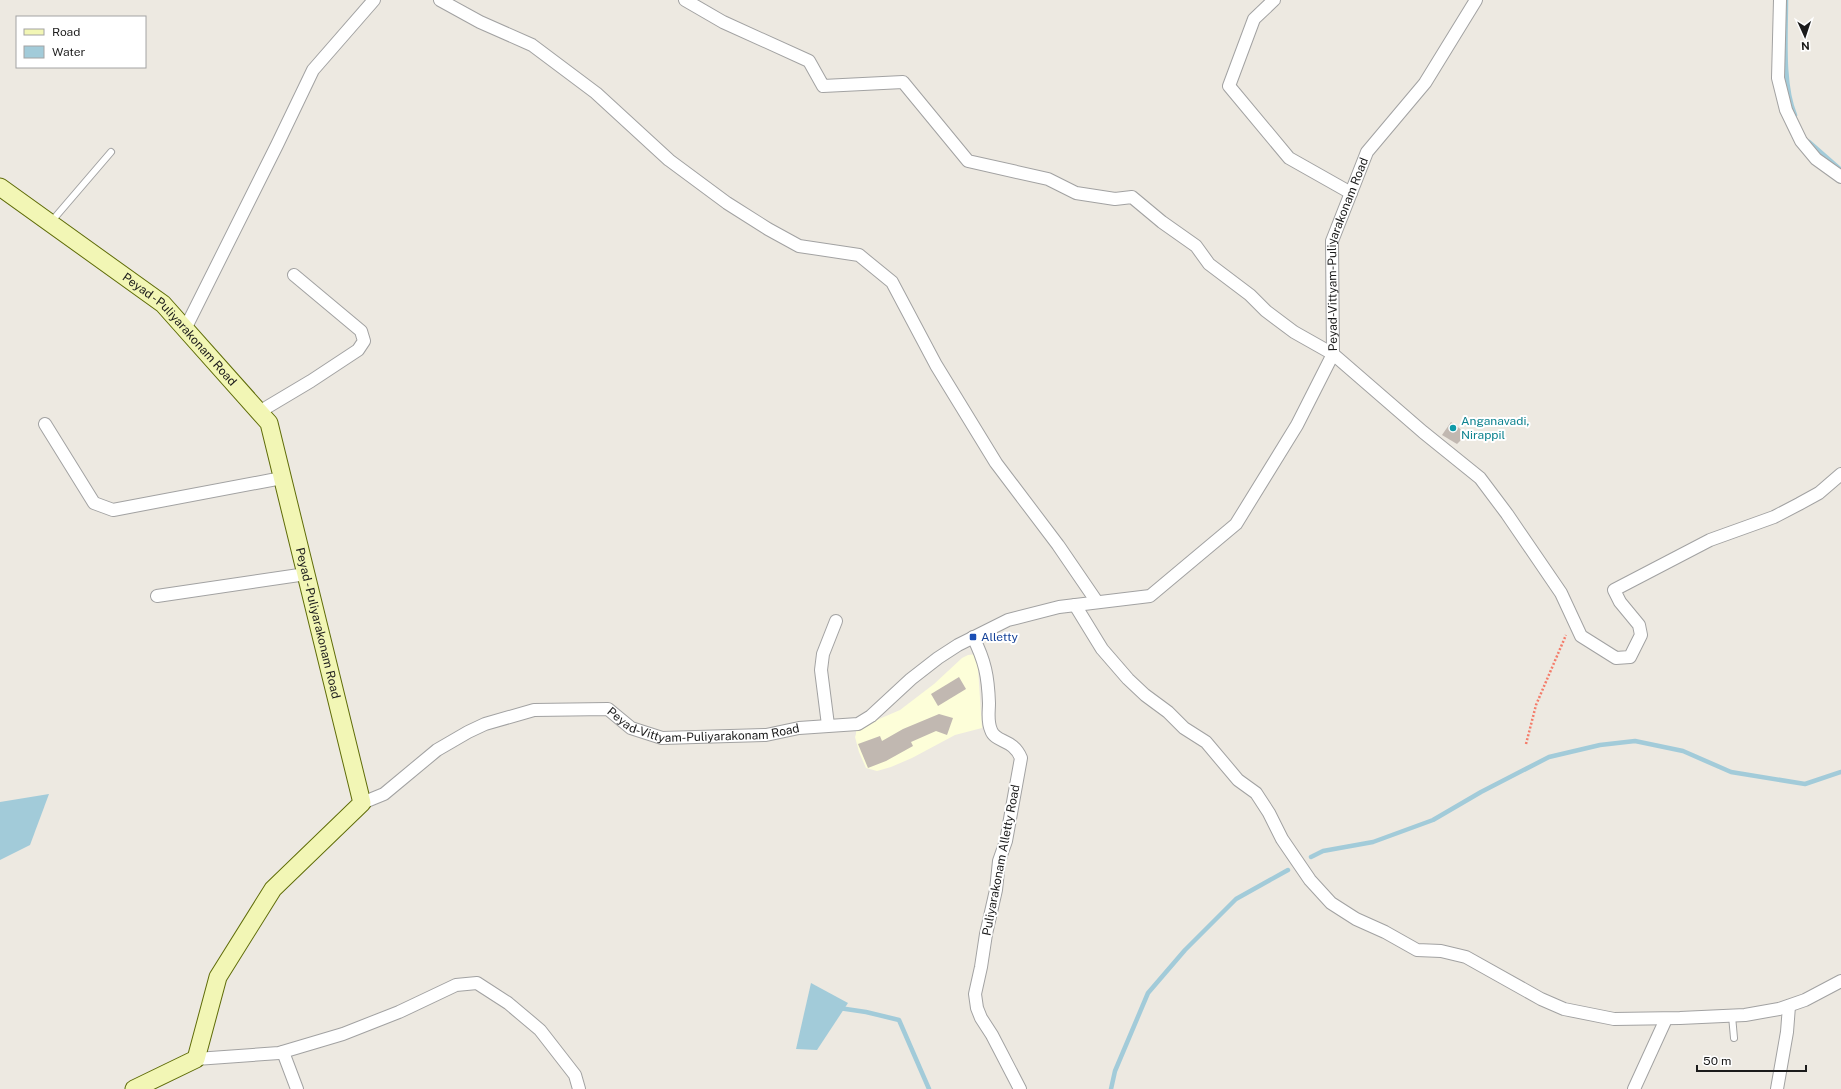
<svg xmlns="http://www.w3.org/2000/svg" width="1841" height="1089" font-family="'Public Sans',sans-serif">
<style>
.education{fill:#fdfed9}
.water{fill:#a2cbd9}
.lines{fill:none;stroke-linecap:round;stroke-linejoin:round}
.stream{stroke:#a2cbd9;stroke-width:4.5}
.building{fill:#c1b8b1}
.service-casing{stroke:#a2a2a2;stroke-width:8}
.minor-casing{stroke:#a2a2a2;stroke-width:14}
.secondary-casing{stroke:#5f6c08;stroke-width:19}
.path{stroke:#f47c6a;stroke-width:2.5;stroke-dasharray:2 2;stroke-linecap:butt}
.service{stroke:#fff;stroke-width:6}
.minor{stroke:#fff;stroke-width:12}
.secondary{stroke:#f2f6b5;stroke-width:17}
.culture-dot{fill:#0f9aa8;stroke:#fff;stroke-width:1.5}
.transit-dot{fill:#1a4fb4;stroke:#fff;stroke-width:1.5}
.labels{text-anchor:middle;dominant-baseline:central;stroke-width:4;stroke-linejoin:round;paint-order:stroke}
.street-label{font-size:12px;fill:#1b1b1b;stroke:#fff}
.culture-label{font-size:12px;fill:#0d838f;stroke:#fff;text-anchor:start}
.transit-label{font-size:12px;fill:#164399;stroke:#fff;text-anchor:start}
</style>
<rect width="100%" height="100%" fill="#ede9e1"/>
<path class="education" d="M977 654 982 728 955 735 912 758 891 767 877 771 866 768 859 752 855 737 856 734V729L900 710 934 684 962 658 968 655Z"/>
<g class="water">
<path d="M49 794 30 845 0 860V802Z"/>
<path d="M811 983 848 1003 817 1050 796 1049Z"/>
</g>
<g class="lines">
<g class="stream">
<path d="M1786 0C1786 33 1782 84 1795 115"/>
<path d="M1809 142 1841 170"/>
<path d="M1311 857 1323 851 1373 842 1433 820 1481 792 1549 757 1600 745 1635 741 1683 751 1731 772 1805 784 1841 772"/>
<path d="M839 1008 866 1012 899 1020 929 1089"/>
<path d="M1111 1089 1115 1071 1148 993 1185 950 1236 899 1288 870"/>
</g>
</g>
<g class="building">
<path d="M1451 422 1467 434 1457 444 1442 435Z"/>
<path d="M959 677 966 689 938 706 931 694Z"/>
<path d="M939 714 953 718 947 735 936 731 911 742 913 746 886 761 868 768 858 744 880 736 882 741 903 729Z"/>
</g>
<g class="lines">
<g class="service-casing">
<g id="service">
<path d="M51 222 111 152"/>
<path d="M1732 1016 1734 1038"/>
</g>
</g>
<g class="minor-casing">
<g id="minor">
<path d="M440 0 480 22 532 45 596 93 669 160 727 203 768 229 799 246 859 255 892 282 936 365 996 463 1058 545 1097 602"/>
<path d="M685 0 723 22 809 61 823 86 903 82 968 161 1048 179 1076 193 1115 199 1132 197 1162 222 1196 246 1209 264 1250 295 1266 311 1294 332 1333 354 1423 432 1480 478 1507 514 1561 593 1581 636 1616 658 1630 657 1641 635 1639 625 1620 602 1614 590 1710 540 1774 517 1799 504 1819 493 1841 474"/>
<path d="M1274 0 1254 19 1229 86 1289 158 1351 193"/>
<path d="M1780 0 1778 78 1786 110 1801 141 1816 159 1841 177"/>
<path d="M185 329 277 145 313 70 374 0"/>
<path d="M259 412 311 381 358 350 364 341 361 331 294 275"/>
<path d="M45 424 94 503 113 510 282 478"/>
<path d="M157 596 306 574"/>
<path d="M1075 605 1102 649 1128 679 1145 695 1168 712 1184 728 1206 742 1238 780 1256 793 1269 813 1282 839 1310 880 1331 903 1356 919 1385 932 1417 950 1441 951 1466 957 1541 999 1564 1009 1614 1019 1680 1018 1745 1015 1779 1009 1805 1000 1841 981"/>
<path d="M973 637C985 661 988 676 989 703 989 712 987 721 991 730 995 743 1013 738 1021 758L1006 841 999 861 996 890 986 934 981 967 975 994 977 1008 981 1018 992 1035 1020 1089"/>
<path d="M828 725 821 670 823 654 836 621"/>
<path id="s1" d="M362 803 384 794 437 750 468 732 485 724 534 710 608 709 631 728 662 738 766 735 799 728 858 724 871 716 911 679 938 658 958 645 1008 620 1059 607 1150 596 1236 524 1297 425 1333 354 1332 241 1367 152 1425 83 1476 0"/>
<path d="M283 1052 297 1089"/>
<path d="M196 1059 279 1053 343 1034 399 1012 456 985 477 983 508 1003 540 1030 575 1075 579 1089"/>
<path d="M1634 1089 1666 1019"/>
<path d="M1777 1089 1787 1032 1789 1006"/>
</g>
</g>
<g class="secondary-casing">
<g id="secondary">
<path id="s2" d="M0 187 163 304 269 423 362 803 273 889 218 977 196 1059 134 1089"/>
</g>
</g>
<path class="path" d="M1526 744 1536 705 1566 635"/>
<use href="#service" class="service"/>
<use href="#minor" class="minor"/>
<use href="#secondary" class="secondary"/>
</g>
<circle class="culture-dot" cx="1453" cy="428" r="4"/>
<rect class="transit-dot" x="969" y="633" width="8" height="8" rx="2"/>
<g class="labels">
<g class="street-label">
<text stroke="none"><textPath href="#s1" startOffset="1270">Peyad-Vittyam-Puliyarakonam Road</textPath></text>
<text stroke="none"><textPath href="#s2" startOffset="230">Peyad - Puliyarakonam Road</textPath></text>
<text stroke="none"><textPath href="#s2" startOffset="566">Peyad - Puliyarakonam Road</textPath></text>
<text stroke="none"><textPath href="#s1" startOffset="373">Peyad-Vittyam-Puliyarakonam Road</textPath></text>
<text transform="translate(1001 860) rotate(-79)">Puliyarakonam Alletty Road</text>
</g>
<g class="culture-label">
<text x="1461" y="421">Anganavadi,<tspan x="1461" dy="14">Nirappil</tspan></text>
</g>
<g class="transit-label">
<text x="981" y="637">Alletty</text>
</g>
</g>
<rect x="16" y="16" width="130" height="52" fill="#ffffff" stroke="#a4a4a4"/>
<rect x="24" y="29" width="20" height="6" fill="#f2f6b5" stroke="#a4a4a4"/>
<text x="52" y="36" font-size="12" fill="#1b1b1b">Road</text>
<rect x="24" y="46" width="20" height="12" fill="#a2cbd9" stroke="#a4a4a4"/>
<text x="52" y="56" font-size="12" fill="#1b1b1b">Water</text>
<g transform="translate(1805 36) rotate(177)" stroke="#ffffff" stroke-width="3" paint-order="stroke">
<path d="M0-3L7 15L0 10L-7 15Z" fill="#1b1b1b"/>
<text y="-6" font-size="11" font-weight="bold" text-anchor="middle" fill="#1b1b1b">N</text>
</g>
<path d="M1697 1065v6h109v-6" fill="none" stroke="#1b1b1b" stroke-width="2"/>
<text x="1703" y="1065" font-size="12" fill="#1b1b1b" stroke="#ffffff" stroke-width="3" paint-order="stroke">50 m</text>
</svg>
